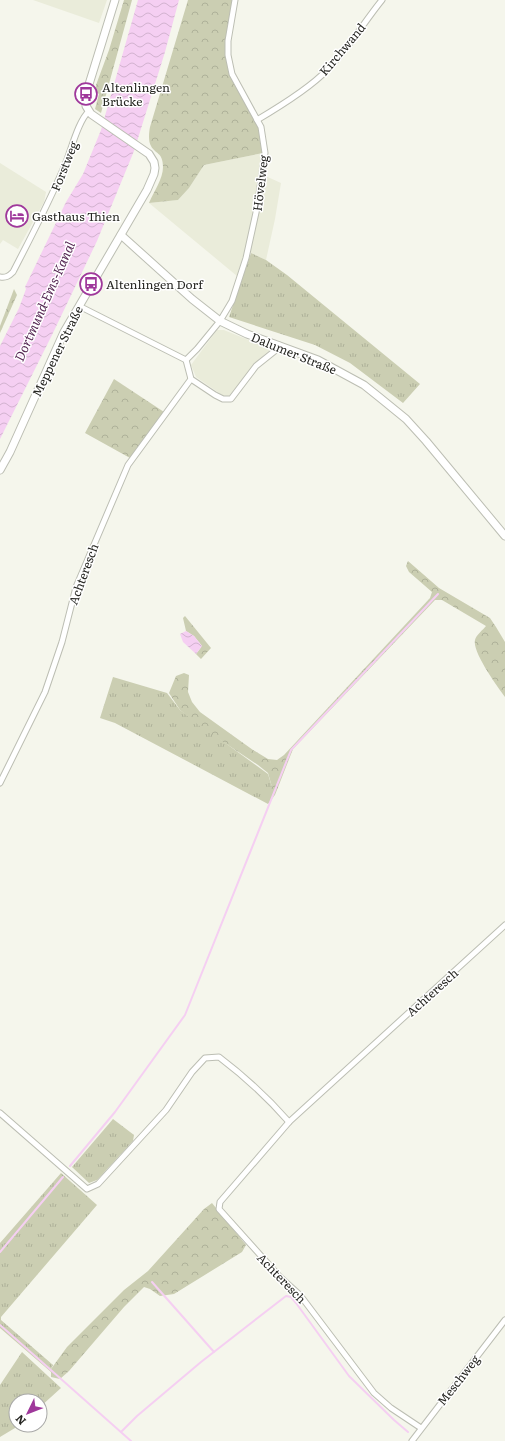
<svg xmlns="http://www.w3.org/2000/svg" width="505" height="1441" font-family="Literata,serif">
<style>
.built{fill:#eaecda}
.grass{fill:url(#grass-tufts)}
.forest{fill:url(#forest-crowns)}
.water{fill:url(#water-waves)}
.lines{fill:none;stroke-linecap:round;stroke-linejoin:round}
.stream{stroke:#f5cff2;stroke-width:2}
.minor-casing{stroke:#bcbeb3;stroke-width:7}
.secondary-casing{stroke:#bcbeb3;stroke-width:9}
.minor{stroke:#fff;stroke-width:5}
.secondary{stroke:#fff;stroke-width:7}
.labels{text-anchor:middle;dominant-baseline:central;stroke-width:3;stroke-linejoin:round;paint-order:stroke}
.street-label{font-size:12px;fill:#262622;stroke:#fff}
.poi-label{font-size:12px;fill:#262622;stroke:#fff;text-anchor:start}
.water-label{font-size:13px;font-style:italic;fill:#562854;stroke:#fff}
</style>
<defs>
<pattern id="grass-tufts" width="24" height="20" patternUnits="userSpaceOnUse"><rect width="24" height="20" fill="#cbceb2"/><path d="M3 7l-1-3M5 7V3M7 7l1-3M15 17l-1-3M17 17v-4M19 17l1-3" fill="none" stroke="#aeb199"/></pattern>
<pattern id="forest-crowns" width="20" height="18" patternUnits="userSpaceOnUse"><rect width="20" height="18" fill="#cbceb2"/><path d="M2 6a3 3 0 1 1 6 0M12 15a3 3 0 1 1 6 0" fill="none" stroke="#aeb199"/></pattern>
<pattern id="water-waves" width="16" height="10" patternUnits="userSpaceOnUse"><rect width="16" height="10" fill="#f5cff2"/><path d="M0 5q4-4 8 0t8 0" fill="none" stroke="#d2b2cf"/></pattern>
</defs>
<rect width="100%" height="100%" fill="#f5f6ec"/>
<g class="built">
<path d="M33 0H107L99 23Z"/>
<path d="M263 153 261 174 281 183 275 219 266 260 251 253 243 257 237 276 149 203 178 200 189 188 204 165Z"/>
<path d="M0 163 46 192 44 202 18 249 3 240 0 244Z"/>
<path d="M217 330H224L271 349 256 362 231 395 226 397 222 395 196 377 191 365Z"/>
</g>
<g class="grass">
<path d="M251 253 266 260 287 275 420 384 403 403 350 363 315 345 229 317Z"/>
<path d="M113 677 167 693 180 710 268 774 272 787V797L275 795 268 804 115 723 100 718Z"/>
<path d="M113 1119 134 1135 133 1141 97 1180 89 1183 72 1167Z"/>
<path d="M61 1173 97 1205 1 1317V1320L53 1365 51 1369V1372L0 1328V1243Z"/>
<path d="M22 1352 61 1388 40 1407V1401H16V1425H20L0 1437V1385Z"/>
</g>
<g class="forest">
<path d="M124 0H132L101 113 95 109 99 94 96 92V85L109 50Z"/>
<path d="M188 0H235L227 64 260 125 263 153 204 165 189 188 178 200 149 203C154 191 163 179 163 167 163 152 155 154 151 146 148 141 149 132 150 127Z"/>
<path d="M14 289 17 295 0 333V326Z"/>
<path d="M114 379 164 412 130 458 85 433Z"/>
<path d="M408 561 439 588 490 618 496 627 505 642V697C498 687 472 652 475 640 476 635 483 630 486 626L442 600H435L293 749 275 795 272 797 270 793 272 787 268 773 258 765 201 727 180 710 169 693 176 676 184 673 189 675 188 692 192 702 200 712 253 750 268 759 277 760 284 755 430 598 432 592 409 572 406 566Z"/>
<path d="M185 616 211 648 201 659 196 654 202 646 194 636 186 631 183 618Z"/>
<path d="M212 1203 246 1245 242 1252 174 1294 160 1296 150 1289 144 1287 124 1307 69 1371 60 1379 51 1377V1369L67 1347 124 1290 148 1271 204 1209Z"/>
</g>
<g class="water">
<path d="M138 0H179L165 52 134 151 97 241 52 335 0 439V346L19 308 26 289 25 287 66 202 83 174 101 130Z"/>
<path d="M186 631 194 636 202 646 196 654 183 642 180 634Z"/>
</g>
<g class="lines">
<g class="stream">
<path d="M70 1166 115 1112 185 1015 291 750 438 594"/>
<path d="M0 1252 63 1177"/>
<path d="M152 1282 214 1352"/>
<path d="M0 1325 131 1441"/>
<path d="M121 1432 137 1416 201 1362 286 1296 291 1297 296 1303 349 1376 394 1420 408 1432"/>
</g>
<g class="minor-casing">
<g id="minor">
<path d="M257 120C279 107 310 88 327 70 347 51 364 22 382 0"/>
<path d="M0 277C6 278 9 276 13 272 31 237 49 203 64 167 71 151 78 121 89 111"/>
<path d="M79 306 186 360 197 349 220 321 232 301 246 258 257 208 265 153 261 127 232 74 228 55V41L235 0"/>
<path d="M186 360 191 379 215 395 223 399H231L256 366 276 350 279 345"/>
<path d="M0 783 45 692 62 642 76 587 128 465 191 379"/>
<path d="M0 1113 87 1189 98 1184 166 1110 192 1072 205 1058 219 1057C244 1076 268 1098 289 1122"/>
<path d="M421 1428 391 1408 374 1393 300 1295 279 1276 219 1209 220 1202 289 1122 505 925"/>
<path d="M412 1441 505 1320"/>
</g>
</g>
<g class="secondary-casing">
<g id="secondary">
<path d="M121 235 192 299 220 321 247 334 318 360 364 385 379 397 406 419 426 441 505 536"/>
<path d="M0 470 10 452 64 332 147 190 154 174 155 168 154 162 149 154 91 114 86 106V94L115 0"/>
</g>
</g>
<use href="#minor" class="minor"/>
<use href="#secondary" class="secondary"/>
</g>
<defs>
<g id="bus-ring" transform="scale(1.15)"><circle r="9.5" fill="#fff" stroke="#9f389b" stroke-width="1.5"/><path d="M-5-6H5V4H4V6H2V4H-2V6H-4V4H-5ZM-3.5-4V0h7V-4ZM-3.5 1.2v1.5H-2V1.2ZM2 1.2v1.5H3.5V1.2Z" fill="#9f389b"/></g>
<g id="hotel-ring" transform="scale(1.15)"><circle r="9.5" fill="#fff" stroke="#9f389b" stroke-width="1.5"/><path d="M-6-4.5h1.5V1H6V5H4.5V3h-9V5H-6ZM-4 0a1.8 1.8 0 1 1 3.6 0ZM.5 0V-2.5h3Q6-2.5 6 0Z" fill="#9f389b"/></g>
</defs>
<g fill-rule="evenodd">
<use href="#bus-ring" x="86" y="94"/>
<use href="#hotel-ring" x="17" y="216"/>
<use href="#bus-ring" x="91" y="284"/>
</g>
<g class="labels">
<g class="street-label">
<text transform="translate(342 49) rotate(-50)">Kirchwand</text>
<text transform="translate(64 166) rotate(-68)">Forstweg</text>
<text transform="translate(260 183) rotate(-83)">Hövelweg</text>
<text transform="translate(57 351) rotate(-64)">Meppener Straße</text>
<text transform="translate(294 353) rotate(22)">Dalumer Straße</text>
<text transform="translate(83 574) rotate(-70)">Achteresch</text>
<text transform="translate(432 992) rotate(-42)">Achteresch</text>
<text transform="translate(282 1278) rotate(46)">Achteresch</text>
<text transform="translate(458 1380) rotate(-52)">Meschweg</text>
</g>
<g class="poi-label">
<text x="102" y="87">Altenlingen<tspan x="102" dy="14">Brücke</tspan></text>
<text x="32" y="216">Gasthaus Thien</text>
<text x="106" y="284">Altenlingen Dorf</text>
</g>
<g class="water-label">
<text transform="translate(44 301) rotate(-66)">Dortmund-Ems-Kanal</text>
</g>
</g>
<g transform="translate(28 1413) rotate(227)"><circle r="19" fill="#ffffff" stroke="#a8a8a7"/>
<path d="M0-3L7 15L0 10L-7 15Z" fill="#9f389b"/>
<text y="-6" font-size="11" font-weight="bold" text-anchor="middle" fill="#262622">N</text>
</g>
</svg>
